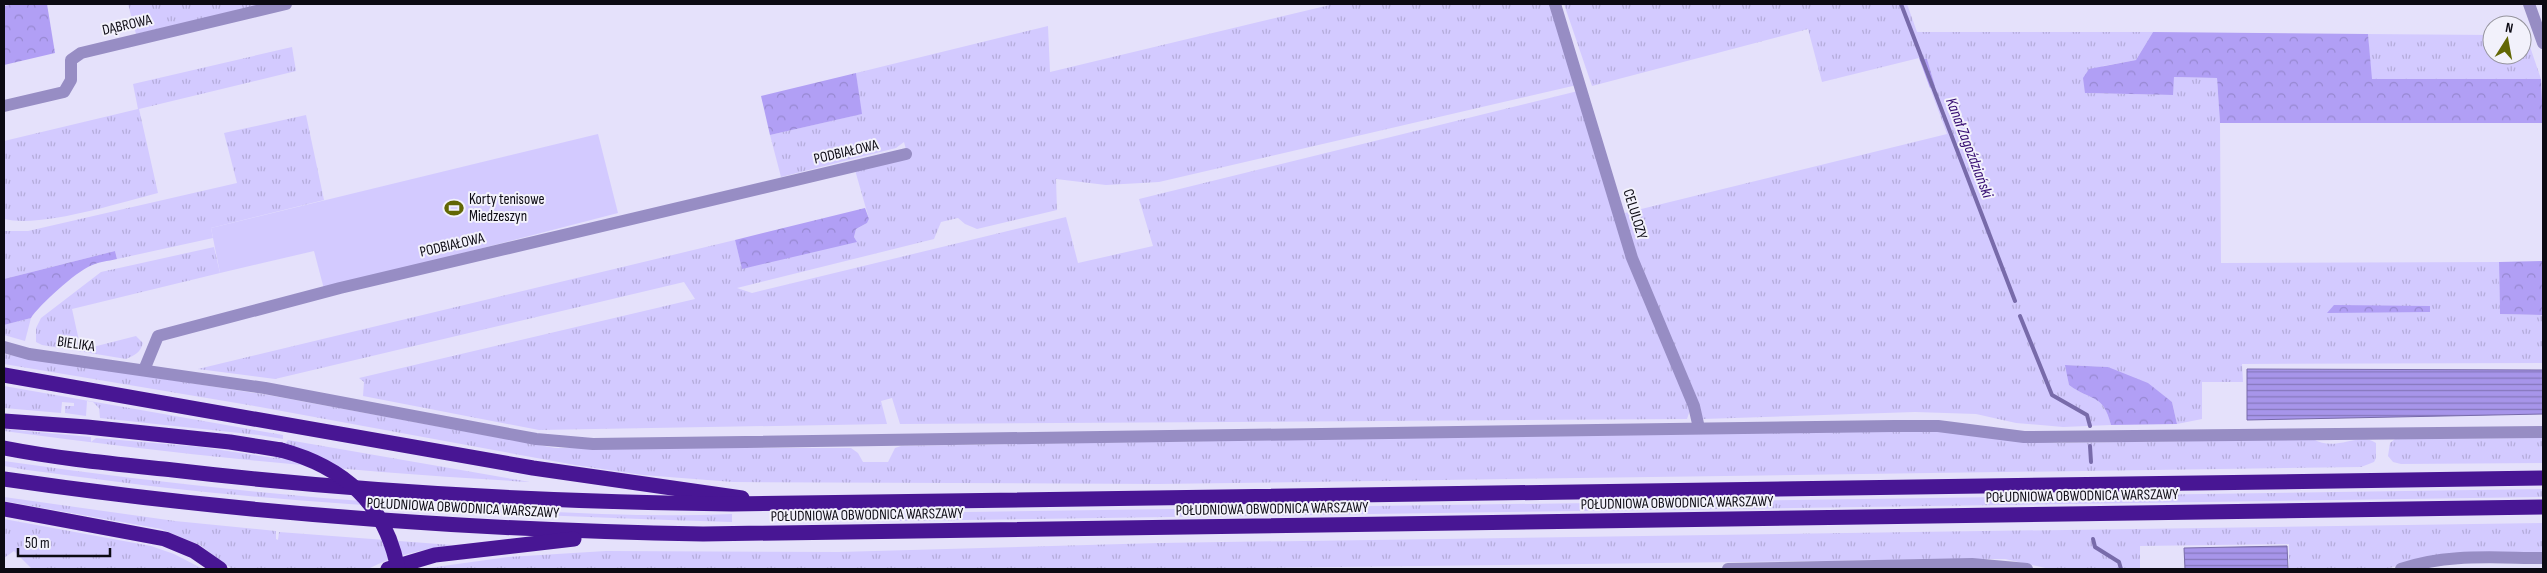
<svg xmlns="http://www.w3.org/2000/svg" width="2547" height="573" font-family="'Sofia Sans Condensed',sans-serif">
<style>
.grass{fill:url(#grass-tufts)}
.forest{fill:url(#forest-crowns)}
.green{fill:#d3caff}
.water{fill:url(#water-rules);stroke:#786baa}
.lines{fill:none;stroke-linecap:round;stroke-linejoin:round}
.stream{stroke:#786baa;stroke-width:4}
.minor{stroke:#978dc4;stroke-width:12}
.highway{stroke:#481694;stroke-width:15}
.highway-bridge{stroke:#481694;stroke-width:15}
.labels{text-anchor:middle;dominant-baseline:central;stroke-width:4;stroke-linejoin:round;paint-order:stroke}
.street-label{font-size:15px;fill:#0c0a13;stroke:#f2f1fb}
.poi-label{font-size:15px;fill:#0c0a13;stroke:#f2f1fb;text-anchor:start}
.water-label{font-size:16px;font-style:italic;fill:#350c71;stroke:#f2f1fb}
</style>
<defs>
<pattern id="grass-tufts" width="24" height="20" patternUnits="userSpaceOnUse" patternTransform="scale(1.25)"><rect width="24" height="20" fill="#d3caff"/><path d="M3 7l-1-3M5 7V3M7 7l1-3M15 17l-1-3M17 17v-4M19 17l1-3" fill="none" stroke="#b4acda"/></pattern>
<pattern id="forest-crowns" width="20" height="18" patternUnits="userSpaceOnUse" patternTransform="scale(1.25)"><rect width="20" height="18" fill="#b19ff5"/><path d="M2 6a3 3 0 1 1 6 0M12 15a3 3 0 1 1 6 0" fill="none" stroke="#9788d1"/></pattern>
<pattern id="water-rules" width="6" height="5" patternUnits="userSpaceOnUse" patternTransform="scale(1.25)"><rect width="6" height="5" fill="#a795ea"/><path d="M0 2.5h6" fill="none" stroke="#8678bc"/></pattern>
</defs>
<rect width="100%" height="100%" fill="#e5e1fb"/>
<g class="grass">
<path d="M128 4H264L136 34Z"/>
<path d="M1334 4H1551L1577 85 1159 182 1106 185 1056 179 1057 210 977 229 965 224 958 218 941 222 934 239 737 288 752 293 1066 217 1078 263 1153 246 1139 199 1578 91 1690 410 1687 419 900 424 892 398 881 401 887 424 539 430 363 396 364 382 359 378 695 299 684 282 275 379 198 369 735 240 742 268 856 241 854 237 856 229 867 223 869 219 855 170 908 157 904 142 896 148 781 177 770 135 861 114 856 73 1048 26 1050 72Z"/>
<path d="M1564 4H1907L1917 32H2153L2136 60 2103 66 2085 93 2172 95 2174 77 2217 78 2220 123 2221 263 2499 262 2500 314 2543 315V363L2242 364 2243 382H2202V419L2177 424 2172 402 2108 367 2066 365 2069 385C2092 402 2103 393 2111 425L2063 427 2016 423 1976 414 1915 412 1703 419 1629 238 1625 213 1947 134 1930 88 1935 86 1927 59 1919 58 1822 82 1808 29 1592 86Z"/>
<path d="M2368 34 2492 35V55H2522V35H2526L2541 79H2371Z"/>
<path d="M292 47 296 71 139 109 158 193C118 203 42 228 4 219V141L138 109 133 84Z"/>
<path d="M306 115 324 200 211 228 213 238 117 259 115 251 4 279V231H28L237 183 224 133Z"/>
<path d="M214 247 220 273 72 309 81 350 136 336 143 343C140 353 135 355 126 359L42 345 36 342V328L41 318 101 272Z"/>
<path d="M31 318 25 341 4 335V325Z"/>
<path d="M4 354 268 395 555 448H851L858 453 863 462H888L895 448 901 446 1938 429 2054 443 2313 439C2336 453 2358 431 2376 443V458L2374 462 2361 467 1158 484 733 482 643 475 575 465 260 407 4 364Z"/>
<path d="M4 386 283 435V439L259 435 100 418 99 408 93 402 87 401 86 416 65 413V406H74V403L62 402 61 413 4 408Z"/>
<path d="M4 429 91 437V442L96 438 201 447 274 458 288 440 530 482C354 472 179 455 4 431Z"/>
<path d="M2543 438V463L2401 464 2393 462 2388 456 2390 443 2395 439Z"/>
<path d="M4 461C179 486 355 504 531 511 598 514 665 517 732 514V522C559 517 387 509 215 493 152 487 90 478 27 470L4 466Z"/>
<path d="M2543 489V497L898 521 899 513Z"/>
<path d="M4 497 175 521 276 531V539L278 540 279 532 452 545C423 550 394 555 368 569H232L200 545 161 529 4 501Z"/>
<path d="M4 519 151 546 174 554 203 569H32L14 551 4 558Z"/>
<path d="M2543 523V552L2418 560 2386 569H2289V544L2140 546V569H2050L2005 559H1982L1173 569H421L508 557 606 551 839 552 1159 543Z"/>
</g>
<g class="forest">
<path d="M15 4H47L55 53 4 65V6Z"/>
<path d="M2153 32 2368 34 2372 79H2541L2543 123H2220L2217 78 2174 77 2173 95 2085 93 2083 78 2089 69 2136 60Z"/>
<path d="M1919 58 1927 59 1935 86 1930 88Z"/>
<path d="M856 73 862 114 770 135 761 96Z"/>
<path d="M865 208 869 219 867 223 856 229 854 237 857 242 742 269 735 240Z"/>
<path d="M115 251 117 259C108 261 98 262 90 266 76 272 39 305 31 318L4 325V279Z"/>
<path d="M2543 261V315L2500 314 2499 262Z"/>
<path d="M2334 305 2430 306V312L2327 313Z"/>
<path d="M2065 365 2108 367 2148 383 2172 402 2177 424 2111 425C2103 393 2092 402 2069 385Z"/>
</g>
<path class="green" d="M598 134 618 213 324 289 314 251 220 273 211 228Z"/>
<g class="water">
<path d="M2247 369 2543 370V414L2247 420Z"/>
<path d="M2287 546 2288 569H2185L2184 548Z"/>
</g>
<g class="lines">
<g class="stream">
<path d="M1901 4 2015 301"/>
<path d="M2020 316 2052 395 2087 415 2090 426"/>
<path d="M2090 446 2091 462"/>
<path d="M2093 539 2095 547 2119 562 2121 569"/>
</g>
<g class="minor">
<path d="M1555 4 1632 258 1694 406 1699 428"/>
<path d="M2529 4 2543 43"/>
<path d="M4 106 64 92 71 80V60L81 53 286 4"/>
<path d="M4 347 29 354 265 388 536 439 593 444 1894 426H1938L2024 437 2543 432"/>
<path d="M144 370 158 336 340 288 906 154"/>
<path d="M1728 569 1972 564 2027 569"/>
<path d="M2401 569C2446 553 2496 558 2543 558"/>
</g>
<g class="highway">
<path d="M4 375 533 468 742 498"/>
<path d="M4 421 87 427 230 442 281 450"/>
<path d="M4 448C60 459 116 464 173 470 358 492 545 502 732 504L2543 478"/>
<path d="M4 479C236 513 468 530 703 534L2543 507"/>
<path d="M4 509 165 539 194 551 220 569"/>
<path d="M388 569 435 555 574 539"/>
</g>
<path class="highway-bridge" d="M281 450C344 467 385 503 398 569"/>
</g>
<defs>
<g id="stadium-bare" transform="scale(1.5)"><path d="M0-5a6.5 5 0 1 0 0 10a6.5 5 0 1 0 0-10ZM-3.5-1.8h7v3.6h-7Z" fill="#626704" stroke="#f2f1fb" stroke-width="2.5" paint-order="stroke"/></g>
</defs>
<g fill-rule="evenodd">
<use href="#stadium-bare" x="454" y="208"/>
</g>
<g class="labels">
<g class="street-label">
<text transform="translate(127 25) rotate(-13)">DĄBROWA</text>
<text transform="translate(846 152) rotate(-13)">PODBIAŁOWA</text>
<text transform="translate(1635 214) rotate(73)">CELULOZY</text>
<text transform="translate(452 245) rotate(-13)">PODBIAŁOWA</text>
<text transform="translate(76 344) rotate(8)">BIELIKA</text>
<text transform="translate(2082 496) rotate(-1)">POŁUDNIOWA OBWODNICA WARSZAWY</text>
<text transform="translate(1677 503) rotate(-1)">POŁUDNIOWA OBWODNICA WARSZAWY</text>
<text transform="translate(463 508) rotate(3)">POŁUDNIOWA OBWODNICA WARSZAWY</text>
<text transform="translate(1272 509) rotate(-1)">POŁUDNIOWA OBWODNICA WARSZAWY</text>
<text transform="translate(867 515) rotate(-1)">POŁUDNIOWA OBWODNICA WARSZAWY</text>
</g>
<g class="poi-label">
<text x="469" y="199">Korty tenisowe<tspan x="469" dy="17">Miedzeszyn</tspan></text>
</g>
<g class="water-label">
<text transform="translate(1969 148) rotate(69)">Kanał Zagoździański</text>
</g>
</g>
<rect width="2547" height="573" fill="none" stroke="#0c0a13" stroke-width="10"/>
<g transform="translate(2507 40) rotate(11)"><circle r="24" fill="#f2f1fb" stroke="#96959e"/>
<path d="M0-4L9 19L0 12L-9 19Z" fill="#626704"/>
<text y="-8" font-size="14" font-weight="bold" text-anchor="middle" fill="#0c0a13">N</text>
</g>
<path d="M18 548v8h92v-8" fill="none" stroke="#0c0a13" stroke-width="2.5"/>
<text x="25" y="548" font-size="15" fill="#0c0a13" stroke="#f2f1fb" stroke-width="4" paint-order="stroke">50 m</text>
</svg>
